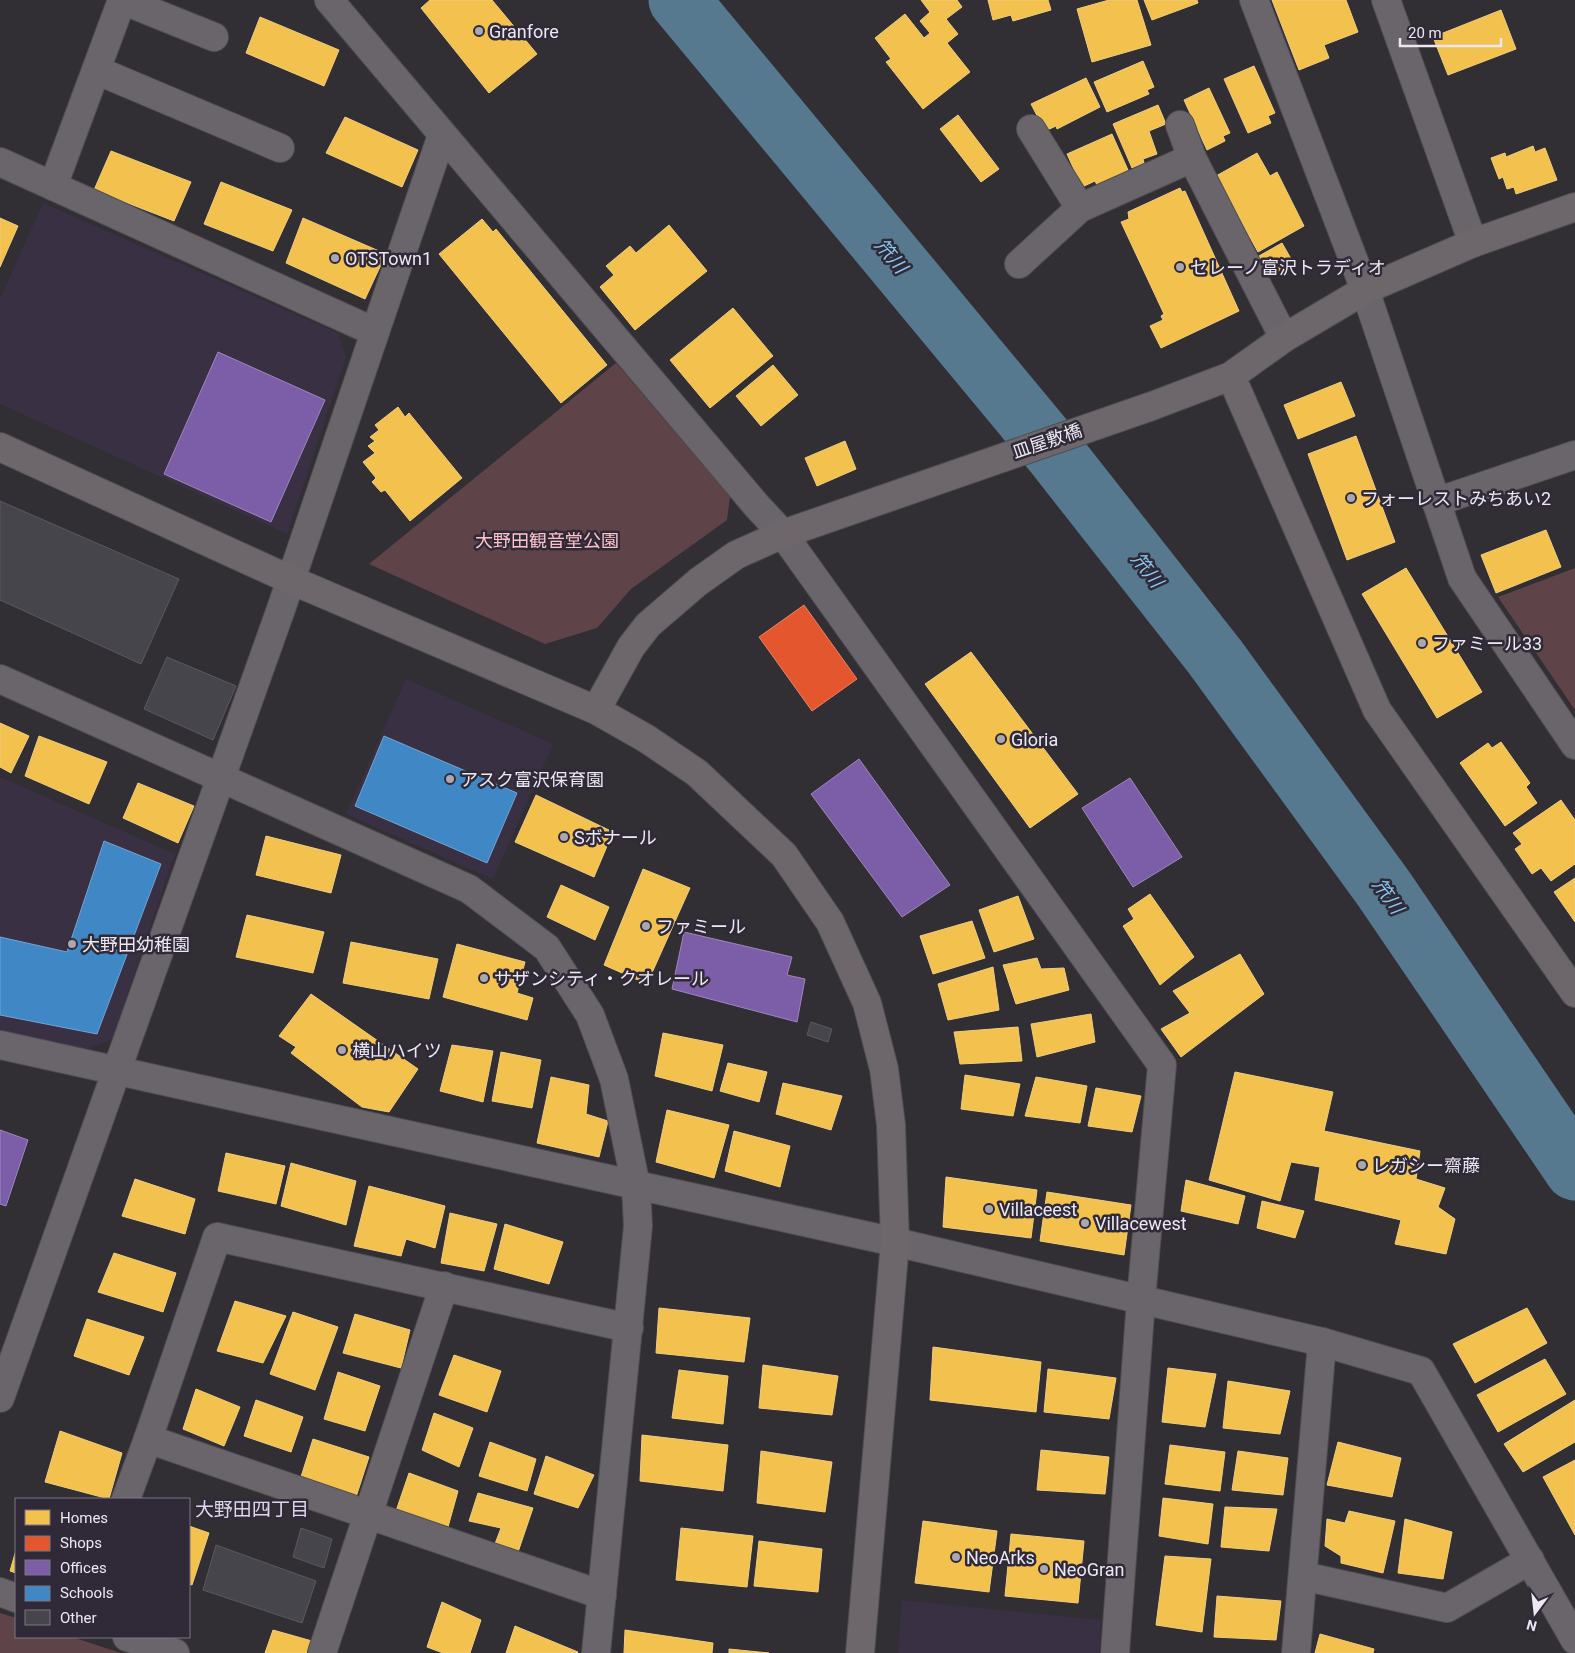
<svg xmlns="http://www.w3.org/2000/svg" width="1575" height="1653" font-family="Roboto,'Noto Sans JP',sans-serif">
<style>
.built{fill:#393143}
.green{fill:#5e4448}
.homes{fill:#f2c14e;stroke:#f0cd7f}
.shops{fill:#e4572e;stroke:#e68268}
.offices{fill:#7b5ea7;stroke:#9d87bd}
.schools{fill:#3f88c5;stroke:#73a5d2}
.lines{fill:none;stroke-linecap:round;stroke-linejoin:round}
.river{stroke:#567990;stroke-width:61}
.building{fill:#45454b;stroke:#59595f}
.street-casing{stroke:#4f4d51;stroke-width:30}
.secondary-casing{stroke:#4f4d51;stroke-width:30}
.street{stroke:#6a656a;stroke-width:28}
.secondary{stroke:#6d676c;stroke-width:28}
.poi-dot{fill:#aaa7af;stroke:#302a38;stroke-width:2}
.labels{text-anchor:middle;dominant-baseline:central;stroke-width:5;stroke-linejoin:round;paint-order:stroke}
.poi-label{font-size:18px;fill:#ebe8f1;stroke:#302a38;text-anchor:start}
.street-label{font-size:18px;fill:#ebe8f1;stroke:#302a38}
.park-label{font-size:18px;fill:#fdc1c9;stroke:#302a38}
.water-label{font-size:19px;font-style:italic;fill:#88c7f1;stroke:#302a38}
.neighbourhood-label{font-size:19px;fill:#ddd6e8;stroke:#302a38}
</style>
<rect width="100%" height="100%" fill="#312e34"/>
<g class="built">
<path d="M43 203 338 333 346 357 287 534 0 404V299Z"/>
<path d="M406 679 553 744 493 879 346 814Z"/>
<path d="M0 777 175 854 112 1039 78 1052 0 1034Z"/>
<path d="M902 1600 1101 1620 1099 1653H898Z"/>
</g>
<g class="green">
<path d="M616 363 730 497 727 520 631 589 597 628 545 644 369 564Z"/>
<path d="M1575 568V710L1498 597Z"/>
<path d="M0 1613 16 1618V1637H72L121 1653H0Z"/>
</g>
<g class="homes">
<path d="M430 0H492L537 54 489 93 421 8Z"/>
<path d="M921 0H957L962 7 946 19 958 34 947 43 970 72 923 109 886 62 891 59 875 38 905 14 924 38 930 33 920 21 930 12Z"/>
<path d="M988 0H1048L1051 10 1013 21 1011 15 993 20Z"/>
<path d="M1109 0H1137L1151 45 1092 62 1077 9Z"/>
<path d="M1144 0H1197L1198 3 1152 20Z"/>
<path d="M1272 0H1346L1358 32 1324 45 1329 58 1299 70Z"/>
<path d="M1501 10 1516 49 1448 75 1433 37Z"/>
<path d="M260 17 339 50 324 86 246 53Z"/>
<path d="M1143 61 1154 87 1147 90 1149 94 1107 112 1094 82Z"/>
<path d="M1254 66 1275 113 1268 116 1271 123 1248 133 1224 79Z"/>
<path d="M1086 78 1100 107 1057 129 1056 126 1045 131 1031 104Z"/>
<path d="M1209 88 1230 133 1223 136 1225 141 1207 150 1184 100Z"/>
<path d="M1158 105 1166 124 1149 131 1157 154 1143 159 1144 163 1132 168 1113 124Z"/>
<path d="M958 115 999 169 981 182 940 129Z"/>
<path d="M345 117 418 150 402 187 326 153Z"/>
<path d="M1112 134 1128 170 1097 185 1095 181 1082 187 1067 154Z"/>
<path d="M1533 146 1535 152 1545 148 1557 180 1516 194 1514 187 1507 189 1503 177 1499 179 1491 158 1505 153 1506 157Z"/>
<path d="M111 151 191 182 174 221 94 190Z"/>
<path d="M1257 153 1270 176 1277 172 1304 226 1258 252 1216 176Z"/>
<path d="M221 182 292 210 273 251 204 224Z"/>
<path d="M1180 188 1182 192 1185 191 1239 311 1161 348 1150 326 1163 320 1161 316 1164 314 1121 222 1129 219 1128 212Z"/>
<path d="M0 218 18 226 0 267Z"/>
<path d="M303 218 386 254 365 299 286 263Z"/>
<path d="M482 219 493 232 496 229 607 365 561 403 439 254Z"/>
<path d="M669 225 707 271 635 330 600 287 614 275 606 266 630 246 636 253Z"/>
<path d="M1282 243 1294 264 1271 276 1259 256Z"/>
<path d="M733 308 773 356 710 408 670 360Z"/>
<path d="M773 365 798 395 761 426 736 396Z"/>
<path d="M1341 382 1355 416 1298 439 1284 405Z"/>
<path d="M398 407 405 417 409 413 462 478 410 521 385 490 381 492 372 482 376 478 363 462 375 453 368 446 375 441 370 437 379 430 375 425Z"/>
<path d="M1356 436 1395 542 1347 560 1308 454Z"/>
<path d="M845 441 856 469 817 486 805 458Z"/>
<path d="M1546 530 1561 567 1496 593 1481 555Z"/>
<path d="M1406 568 1482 692 1437 718 1362 594Z"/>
<path d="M971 652 1078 794 1030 828 925 684Z"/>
<path d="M0 723 29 736 11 773 0 767Z"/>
<path d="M39 736 107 762 89 804 25 776Z"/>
<path d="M1501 742 1530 783 1526 787 1537 803 1505 826 1460 763 1488 743 1492 748Z"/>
<path d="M138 783 194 806 178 843 123 818Z"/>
<path d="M536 795 613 832 594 877 515 842Z"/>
<path d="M1561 800 1575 820V864L1551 881 1541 868 1532 874 1515 849 1522 844 1513 833Z"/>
<path d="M266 836 341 855 331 893 256 875Z"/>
<path d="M643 869 690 888 647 984 604 965Z"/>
<path d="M1575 878V922L1554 892Z"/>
<path d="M561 885 609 907 595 940 547 917Z"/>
<path d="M1150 894 1194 957 1160 985 1123 926 1134 919 1128 909Z"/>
<path d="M1018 896 1034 939 994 952 979 910Z"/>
<path d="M247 915 324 932 313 973 236 957Z"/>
<path d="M972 921 985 958 933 974 920 936Z"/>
<path d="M351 942 438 959 429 999 343 983Z"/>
<path d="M457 944 525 962 517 993 533 998 527 1020 443 997Z"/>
<path d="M1240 954 1264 994 1181 1057 1161 1029 1190 1013 1173 991Z"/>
<path d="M1037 958 1041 969 1064 968 1069 990 1016 1004 1003 965Z"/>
<path d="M993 967 999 1010 948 1020 938 984Z"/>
<path d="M311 994 418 1069 389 1112 362 1107 291 1053 296 1047 279 1036Z"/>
<path d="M1091 1014 1095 1042 1037 1057 1031 1024Z"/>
<path d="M1018 1027 1022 1061 960 1064 954 1032Z"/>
<path d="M663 1033 723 1045 712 1091 655 1076Z"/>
<path d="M452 1045 493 1051 483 1102 440 1091Z"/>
<path d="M501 1052 541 1060 532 1108 492 1101Z"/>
<path d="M728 1063 767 1072 759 1102 720 1091Z"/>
<path d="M1235 1072 1333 1092 1324 1131 1420 1151 1416 1179 1445 1188 1438 1207 1455 1219 1446 1254 1395 1244 1401 1220 1315 1200 1320 1167 1291 1162 1280 1201 1209 1180Z"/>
<path d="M965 1075 1020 1084 1013 1116 961 1109Z"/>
<path d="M551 1077 589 1085 586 1114 608 1121 599 1157 537 1143Z"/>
<path d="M1036 1077 1087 1086 1080 1123 1025 1116Z"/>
<path d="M783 1083 842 1096 831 1130 776 1114Z"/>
<path d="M1096 1088 1141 1096 1132 1132 1088 1126Z"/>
<path d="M667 1110 729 1125 714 1178 656 1162Z"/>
<path d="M734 1131 790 1146 780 1187 725 1171Z"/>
<path d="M226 1153 285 1166 276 1204 218 1191Z"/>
<path d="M291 1163 356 1181 346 1225 281 1206Z"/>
<path d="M946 1177 1037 1190 1031 1238 943 1227Z"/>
<path d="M135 1179 195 1199 185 1234 122 1216Z"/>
<path d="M1186 1180 1245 1196 1238 1224 1181 1211Z"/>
<path d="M369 1186 445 1206 435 1248 406 1239 401 1256 354 1246Z"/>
<path d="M1047 1192 1131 1205 1124 1255 1040 1241Z"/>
<path d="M1262 1201 1304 1211 1295 1238 1257 1228Z"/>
<path d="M450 1213 497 1224 484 1271 441 1263Z"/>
<path d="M505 1224 563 1242 549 1284 494 1269Z"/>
<path d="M114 1253 176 1273 163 1312 98 1292Z"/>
<path d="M235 1301 286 1316 263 1363 217 1351Z"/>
<path d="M659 1308 750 1318 744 1362 656 1353Z"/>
<path d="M1527 1308 1547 1343 1475 1383 1453 1344Z"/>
<path d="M293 1312 338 1327 315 1390 270 1374Z"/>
<path d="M355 1314 410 1330 401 1368 343 1353Z"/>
<path d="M87 1319 144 1337 129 1375 74 1356Z"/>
<path d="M933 1347 1041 1362 1036 1412 930 1400Z"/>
<path d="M454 1355 501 1371 487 1412 439 1395Z"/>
<path d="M1545 1359 1566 1394 1498 1432 1477 1395Z"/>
<path d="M763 1365 838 1376 832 1415 759 1408Z"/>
<path d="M1168 1368 1216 1374 1205 1427 1162 1422Z"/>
<path d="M1048 1369 1116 1378 1109 1419 1044 1412Z"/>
<path d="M679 1370 728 1376 723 1424 672 1418Z"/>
<path d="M338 1372 380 1386 365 1431 324 1419Z"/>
<path d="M1228 1381 1290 1391 1280 1434 1223 1428Z"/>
<path d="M196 1389 240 1407 224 1446 183 1429Z"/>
<path d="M256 1400 303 1417 291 1452 244 1436Z"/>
<path d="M1575 1400V1442L1523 1472 1504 1444Z"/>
<path d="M434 1413 473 1428 459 1467 422 1450Z"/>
<path d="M60 1431 122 1453 109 1499 45 1482Z"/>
<path d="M642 1435 728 1445 723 1491 640 1481Z"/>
<path d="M313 1439 369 1457 356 1497 300 1480Z"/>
<path d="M490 1442 536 1459 527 1491 479 1476Z"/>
<path d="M1338 1442 1401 1458 1392 1497 1327 1485Z"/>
<path d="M1170 1445 1225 1452 1220 1491 1165 1484Z"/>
<path d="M1041 1450 1109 1457 1105 1494 1037 1490Z"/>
<path d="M761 1451 832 1462 825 1512 757 1503Z"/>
<path d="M1238 1451 1288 1458 1283 1495 1232 1490Z"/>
<path d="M546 1456 594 1475 578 1508 534 1494Z"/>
<path d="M1575 1460V1535L1543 1477Z"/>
<path d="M409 1473 458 1491 448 1527 396 1511Z"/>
<path d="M478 1493 533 1508 516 1558 493 1549 501 1528 469 1521Z"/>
<path d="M1163 1498 1213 1504 1208 1544 1159 1536Z"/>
<path d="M1225 1507 1277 1509 1269 1551 1221 1547Z"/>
<path d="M1349 1511 1395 1521 1383 1573 1341 1563V1556L1325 1546 1327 1519 1345 1523Z"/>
<path d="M1405 1519 1452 1532 1443 1579 1398 1573Z"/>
<path d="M923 1521 997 1531 989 1592 915 1583Z"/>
<path d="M189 1526 209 1533 192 1585 189 1584Z"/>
<path d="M681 1528 753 1536 747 1587 676 1580Z"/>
<path d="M1011 1534 1084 1541 1078 1603 1005 1596Z"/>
<path d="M759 1541 822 1549 818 1592 754 1586Z"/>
<path d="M16 1550V1573L10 1571Z"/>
<path d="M1165 1556 1211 1559 1202 1632 1156 1625Z"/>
<path d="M1217 1596 1281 1601 1276 1640 1214 1637Z"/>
<path d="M442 1602 481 1620 470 1653H443L427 1647Z"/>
<path d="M515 1626 578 1652 577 1653H506Z"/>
<path d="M273 1630 312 1641 308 1653H265Z"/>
<path d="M625 1630 713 1643 712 1653H624Z"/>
<path d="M1320 1634 1374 1649 1373 1653H1315Z"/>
<path d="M729 1649 769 1653H729Z"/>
</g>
<path class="shops" d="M804 605 857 679 812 711 759 637Z"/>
<g class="offices">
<path d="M218 352 325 400 271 522 164 474Z"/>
<path d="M859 759 950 885 902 917 811 794Z"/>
<path d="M1130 778 1182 857 1133 887 1082 808Z"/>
<path d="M684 932 792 957 787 975 805 979 797 1022 672 989Z"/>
<path d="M0 1130 28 1140 6 1206 0 1204Z"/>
</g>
<g class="schools">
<path d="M384 736 517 793 487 863 355 806Z"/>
<path d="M104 841 161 864 97 1034 0 1015V937L67 952Z"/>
</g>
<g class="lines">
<path class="river" d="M679 0 1053 451 1215 657 1384 889 1575 1170"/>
</g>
<g class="building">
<path d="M0 501 179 579 141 664 0 600Z"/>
<path d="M167 657 236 686 213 740 144 709Z"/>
<path d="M811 1022 832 1029 828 1042 807 1035Z"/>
<path d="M301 1528 332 1539 324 1568 293 1557Z"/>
<path d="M216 1545 316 1581 302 1623 203 1590Z"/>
</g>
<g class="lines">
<g class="street-casing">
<g id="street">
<path d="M122 0 214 37"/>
<path d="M329 0 756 505 783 534 1162 1065 1141 1300 1115 1653"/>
<path d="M1254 0 1365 290 1462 578 1575 745"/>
<path d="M1386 0 1473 243"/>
<path d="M96 70 280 148"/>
<path d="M1180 125 1192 158"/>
<path d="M1031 129 1080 208"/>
<path d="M0 162 375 332"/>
<path d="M53 186 122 0"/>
<path d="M1019 264 1080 208 1192 158 1284 338"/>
<path d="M1436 502 1575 455"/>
<path d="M0 679 469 889 547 948 590 1015 614 1079 636 1186 638 1226 596 1653"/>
<path d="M0 1045 895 1242 1322 1342 1421 1371 1575 1640"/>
<path d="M0 1398 281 609 442 135"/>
<path d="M148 1439 217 1237 629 1328"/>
<path d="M126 1499 148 1439 602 1595"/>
<path d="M1303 1576 1447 1608 1530 1560"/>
<path d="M0 1592 16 1598"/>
<path d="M127 1637 175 1653"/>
<path d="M322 1653 444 1286"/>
<path d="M1296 1653 1322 1342"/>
</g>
</g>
<g class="secondary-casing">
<g id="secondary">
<path d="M1231 376 1377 710 1575 993"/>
<path d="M0 447 291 580 596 710 647 739 697 773 784 855 830 922 867 1003 884 1069 891 1125 895 1242 860 1653"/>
<path d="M596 710 631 647 648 625 698 582 736 555 783 534 1152 406 1231 376 1284 338 1365 290 1473 243 1575 207"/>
</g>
</g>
<use href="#street" class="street"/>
<use href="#secondary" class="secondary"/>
</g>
<g class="poi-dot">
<circle cx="479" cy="31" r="5"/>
<circle cx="335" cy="258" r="5"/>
<circle cx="1180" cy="267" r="5"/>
<circle cx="1351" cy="498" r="5"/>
<circle cx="1422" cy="643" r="5"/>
<circle cx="1001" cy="739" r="5"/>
<circle cx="450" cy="779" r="5"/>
<circle cx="564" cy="837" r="5"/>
<circle cx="646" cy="926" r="5"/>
<circle cx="72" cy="944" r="5"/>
<circle cx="484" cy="978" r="5"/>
<circle cx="342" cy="1050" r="5"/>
<circle cx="1362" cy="1165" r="5"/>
<circle cx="989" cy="1209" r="5"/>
<circle cx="1085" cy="1223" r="5"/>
<circle cx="956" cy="1557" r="5"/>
<circle cx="1044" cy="1569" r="5"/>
</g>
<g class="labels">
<g class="poi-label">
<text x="489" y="31">Granfore</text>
<text x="345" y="258">OTSTown1</text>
<text x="1190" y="267">セレーノ富沢トラディオ</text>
<text x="1361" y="498">フォーレストみちあい2</text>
<text x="1432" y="643">ファミール33</text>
<text x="1011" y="739">Gloria</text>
<text x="460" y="779">アスク富沢保育園</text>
<text x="574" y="837">Sボナール</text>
<text x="656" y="926">ファミール</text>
<text x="82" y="944">大野田幼稚園</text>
<text x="494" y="978">サザンシティ・クオレール</text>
<text x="352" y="1050">横山ハイツ</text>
<text x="1372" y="1165">レガシー齋藤</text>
<text x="999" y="1209">Villaceest</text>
<text x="1095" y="1223">Villacewest</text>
<text x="966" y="1557">NeoArks</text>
<text x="1054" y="1569">NeoGran</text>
</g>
<g class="street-label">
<text transform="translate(1047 441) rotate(-19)">皿屋敷橋</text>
</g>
<g class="park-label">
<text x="547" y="540">大野田観音堂公園</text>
</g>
<g class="water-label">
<text transform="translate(891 256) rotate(50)">笊川</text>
<text transform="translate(1147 570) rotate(52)">笊川</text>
<text transform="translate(1388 896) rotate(55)">笊川</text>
</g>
<g class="neighbourhood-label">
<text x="252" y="1509">大野田四丁目</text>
</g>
</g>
<rect x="15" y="1498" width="175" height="140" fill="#302a38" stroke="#7b7682"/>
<rect x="25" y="1510" width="25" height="15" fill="#f2c14e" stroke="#7b7682"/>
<text x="60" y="1523" font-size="15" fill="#ebe8f1">Homes</text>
<rect x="25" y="1536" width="25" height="15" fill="#e4572e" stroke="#7b7682"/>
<text x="60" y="1548" font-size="15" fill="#ebe8f1">Shops</text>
<rect x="25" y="1560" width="25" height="15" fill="#7b5ea7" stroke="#7b7682"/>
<text x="60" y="1573" font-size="15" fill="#ebe8f1">Offices</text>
<rect x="25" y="1586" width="25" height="15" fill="#3f88c5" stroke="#7b7682"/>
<text x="60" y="1598" font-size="15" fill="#ebe8f1">Schools</text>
<rect x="25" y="1610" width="25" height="15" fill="#45454b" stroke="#7b7682"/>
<text x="60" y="1623" font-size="15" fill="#ebe8f1">Other</text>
<g transform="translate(1535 1613) rotate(195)" stroke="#302a38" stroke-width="4" paint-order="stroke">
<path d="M0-4L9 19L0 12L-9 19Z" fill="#ebe8f1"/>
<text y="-8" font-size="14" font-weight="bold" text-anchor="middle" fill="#ebe8f1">N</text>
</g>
<path d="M1400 38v8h101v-8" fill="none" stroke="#ebe8f1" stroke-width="2.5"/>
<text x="1408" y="38" font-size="15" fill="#ebe8f1" stroke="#302a38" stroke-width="4" paint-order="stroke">20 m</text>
</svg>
